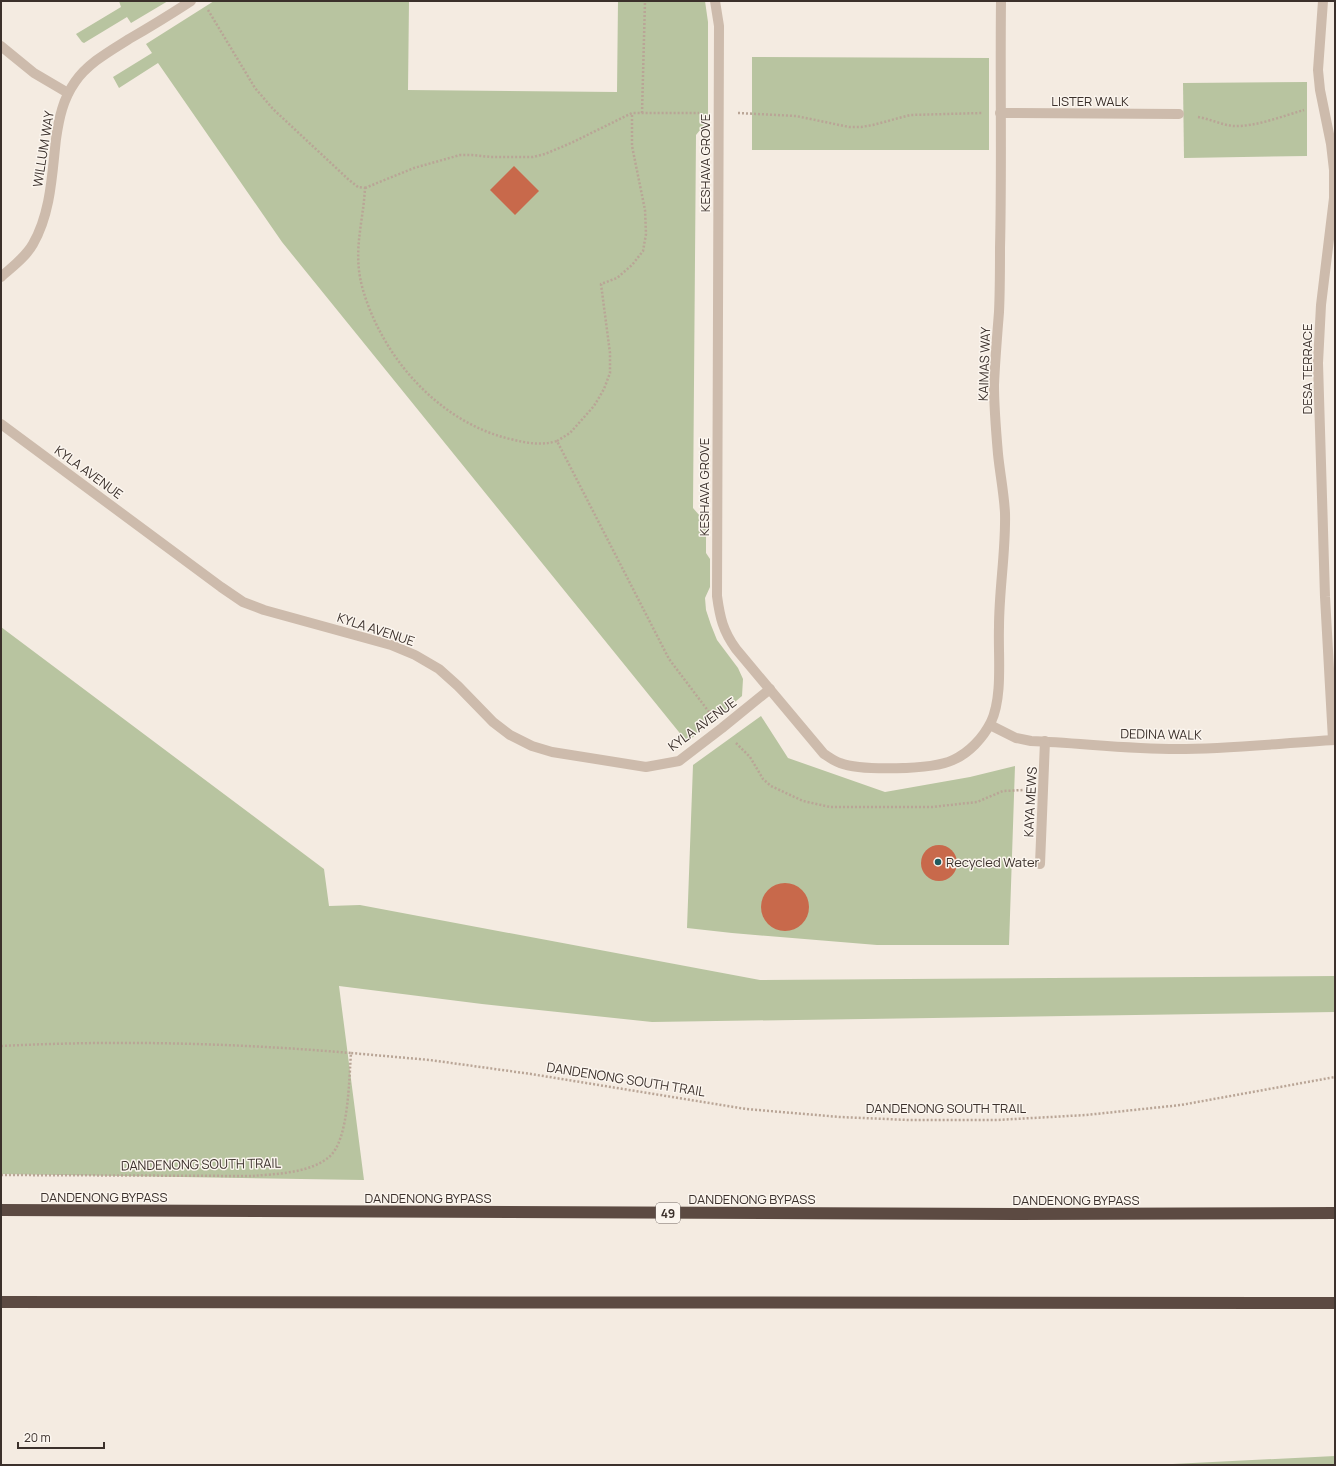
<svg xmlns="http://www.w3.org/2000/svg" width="1336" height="1466" font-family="Manrope,sans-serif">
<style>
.green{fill:#b8c4a0}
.building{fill:#c8694b}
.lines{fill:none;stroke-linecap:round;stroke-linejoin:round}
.path{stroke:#b9a596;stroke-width:2.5;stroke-dasharray:2 2;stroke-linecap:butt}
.street{stroke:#cdbbac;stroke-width:10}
.highway{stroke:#5c4a42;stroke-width:12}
.poi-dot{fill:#1f5a5e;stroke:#fbf5ee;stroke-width:1.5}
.labels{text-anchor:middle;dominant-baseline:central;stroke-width:3;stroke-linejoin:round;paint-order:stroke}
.shield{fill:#fbf5ee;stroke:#756b66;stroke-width:1}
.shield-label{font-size:12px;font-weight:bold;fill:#3b302b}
.street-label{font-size:13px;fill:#3b302b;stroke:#fbf5ee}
.poi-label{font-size:13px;fill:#3b302b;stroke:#fbf5ee;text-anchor:start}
</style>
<rect width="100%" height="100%" fill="#f4ebe1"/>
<g class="green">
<path d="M119 1H168L131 23 127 17 84 43 82 42 76 34 121 7Z"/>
<path d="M214 1H409L408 90 617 92 618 1H705L708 22V120L696 135 693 508 706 523V553L710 559V587L705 598 706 610 711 625 717 640 738 668 743 679 742 696 687 742 282 242 158 63 119 88 113 77 152 53 146 44Z"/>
<path d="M752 57 989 58V150H752Z"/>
<path d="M1307 82V156L1184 158 1183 83Z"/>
<path d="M1 627 324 869 329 906 360 905 760 980 1335 976V1012L652 1022 482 1004 339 986 364 1180 1 1174Z"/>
<path d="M761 716 788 758 885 792 970 777 1015 766 1009 945H877L732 933 687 928 693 765Z"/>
<path d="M1335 1456V1465H1153Z"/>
</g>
<g class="building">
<path d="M514 166 539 191 515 215 490 190Z"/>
<circle cx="939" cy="863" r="18"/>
<circle cx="785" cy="907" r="24"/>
</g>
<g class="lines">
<g class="path">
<path d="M208 10 255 88 273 109 348 179 358 187 365 188C363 225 352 252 363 290 383 358 439 422 510 439 527 443 540 446 557 441L669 659 709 712"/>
<path d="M642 113 645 1"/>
<path d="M738 113 796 116 849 127H861L873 125 910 115 982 113"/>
<path d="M1198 117C1210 119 1222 125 1234 126 1255 127 1283 116 1304 110"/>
<path d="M365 188 414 168 460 155H472L491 157H533L545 154 571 143 632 113H699"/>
<path d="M557 441 570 433 594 406 604 389 610 373V353L601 284 617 278 632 265 643 251 646 234 645 210 632 146V113"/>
<path d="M736 743 750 757 763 779 771 786 803 801 830 807H932L977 802 1003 791 1024 790"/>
<path d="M1 1046C117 1040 234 1043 351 1053"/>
<path d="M1 1175 252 1176C276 1174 310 1173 329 1157 349 1141 349 1078 351 1053L430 1060 531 1074 746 1109 840 1117 909 1120H997L1086 1115 1181 1105 1335 1077"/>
</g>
<g class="street">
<path d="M715 1 719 26 717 596C720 618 723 631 736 649L824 754C829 757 834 761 840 763 861 771 932 770 953 760 969 753 983 738 991 722 1003 696 998 656 999 627 999 589 1006 551 1005 513 1004 493 1000 474 998 454 996 431 994 408 994 385 995 361 997 337 999 312 1000 291 1000 269 1000 248 1002 166 1000 83 1001 1"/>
<path d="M1323 1 1318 70 1320 90 1331 144 1334 170V198L1321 305 1318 363 1325 597 1333 740"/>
<path d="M1 46 34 73 68 93"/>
<path d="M1000 113 1179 114"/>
<path d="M1 277C12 267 25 258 33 244 51 213 52 174 56 139 59 118 63 99 75 82 88 63 110 51 129 39 150 27 171 14 191 1"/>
<path d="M1 424 221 587 243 602 264 610 391 645 415 655 439 669 458 686 493 722 510 735 532 746 552 752 646 767 679 761 722 728 770 689"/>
<path d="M990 725 1016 738 1031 741C1080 743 1128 749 1177 749 1230 749 1282 743 1335 740"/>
<path d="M1040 864 1045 741"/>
</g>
<g class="highway">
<path d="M1 1210 1014 1214 1335 1213"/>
<path d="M1 1302 1335 1303"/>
</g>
</g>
<circle class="poi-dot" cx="938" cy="862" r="4"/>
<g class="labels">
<rect class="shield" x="656" y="1203" width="24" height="20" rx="3"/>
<g class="shield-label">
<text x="668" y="1213">49</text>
</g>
<g class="street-label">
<text x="1090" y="101">LISTER WALK</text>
<text transform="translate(43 149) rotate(-81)">WILLUM WAY</text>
<text transform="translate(705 163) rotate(-90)">KESHAVA GROVE</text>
<text transform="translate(984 364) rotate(-88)">KAIMAS WAY</text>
<text transform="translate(1307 369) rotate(-90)">DESA TERRACE</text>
<text transform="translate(89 472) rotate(36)">KYLA AVENUE</text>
<text transform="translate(704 487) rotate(-90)">KESHAVA GROVE</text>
<text transform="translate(376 629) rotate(18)">KYLA AVENUE</text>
<text transform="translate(702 724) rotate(-36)">KYLA AVENUE</text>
<text transform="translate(1161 734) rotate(1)">DEDINA WALK</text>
<text transform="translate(1030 802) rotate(-87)">KAYA MEWS</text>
<text transform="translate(626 1079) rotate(9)">DANDENONG SOUTH TRAIL</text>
<text x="946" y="1108">DANDENONG SOUTH TRAIL</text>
<text transform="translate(201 1164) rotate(-1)">DANDENONG SOUTH TRAIL</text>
<text x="104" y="1197">DANDENONG BYPASS</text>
<text x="428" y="1198">DANDENONG BYPASS</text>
<text x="752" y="1199">DANDENONG BYPASS</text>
<text x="1076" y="1200">DANDENONG BYPASS</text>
</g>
<g class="poi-label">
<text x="946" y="862">Recycled Water</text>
</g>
</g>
<rect width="1336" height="1466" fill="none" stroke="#3b302b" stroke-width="4"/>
<path d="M18 1442v6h86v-6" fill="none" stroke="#3b302b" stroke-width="2"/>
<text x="24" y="1442" font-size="12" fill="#3b302b" stroke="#fbf5ee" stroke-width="3" paint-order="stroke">20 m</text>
</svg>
